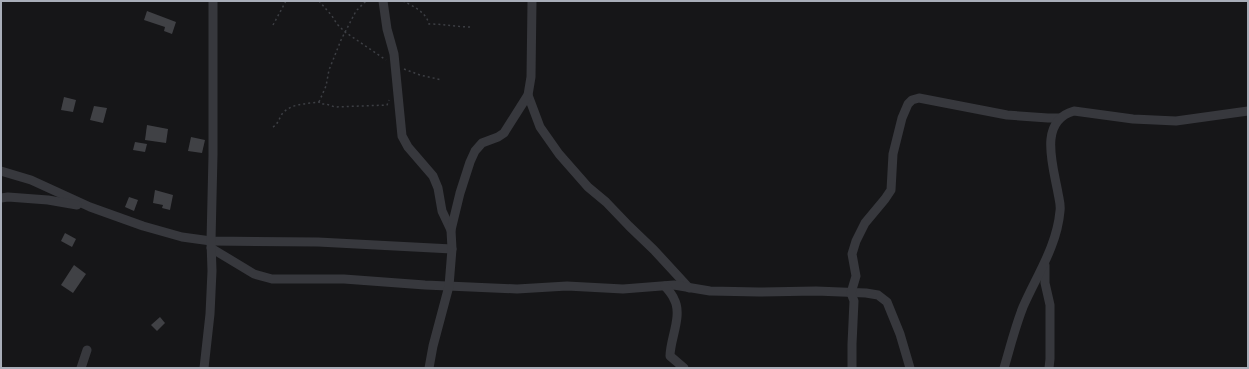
<svg xmlns="http://www.w3.org/2000/svg" width="1249" height="369" font-family="Lato,sans-serif">
<style>
.building{fill:#404145}
.lines{fill:none;stroke-linecap:round;stroke-linejoin:round}
.path{stroke:#3d3f44;stroke-width:1.5;stroke-dasharray:2 3;stroke-linecap:butt}
.minor{stroke:#37383d;stroke-width:9}
</style>
<rect width="100%" height="100%" fill="#161618"/>
<g class="building">
<path d="M147 11 176 22 172 34 164 31 165 27 144 20Z"/>
<path d="M64 97 76 100 73 112 61 110Z"/>
<path d="M94 106 107 108 103 123 90 120Z"/>
<path d="M147 125 168 129 166 143 145 140Z"/>
<path d="M191 137 205 140 202 153 188 151Z"/>
<path d="M135 142 147 144 145 152 133 150Z"/>
<path d="M155 190 173 195 170 210 162 208 163 205 153 203Z"/>
<path d="M129 197 138 200 134 211 125 207Z"/>
<path d="M65 233 76 239 72 247 61 241Z"/>
<path d="M74 265 86 274 73 293 61 285Z"/>
<path d="M160 317 165 323 157 331 151 325Z"/>
</g>
<g class="lines">
<g class="path">
<path d="M319 1 332 16 337 24 345 32 386 60"/>
<path d="M403 1C413 6 426 12 429 24 444 24 457 27 471 27"/>
<path d="M273 25 286 1"/>
<path d="M404 69 420 75 442 80"/>
<path d="M319 102 326 86 329 70 341 40 356 11 366 1"/>
<path d="M273 127C278 124 279 119 282 114 291 103 307 104 319 102L321 104H326L335 107 387 105 389 100"/>
</g>
<g class="minor">
<path d="M383 1 387 29 394 54 402 136 408 147 433 176 438 188 442 211 451 230"/>
<path d="M528 95 540 127 559 154 588 187 606 202 629 226 654 250 689 288"/>
<path d="M1 171 31 180 90 207 143 226 182 237 211 241 318 242 452 249"/>
<path d="M1 198 8 197 48 200 77 205"/>
<path d="M211 248 254 274 272 279H344L425 285 517 289 567 286 623 289 674 285 710 291 759 292 816 291 866 293 878 295 887 302 900 334 910 368"/>
<path d="M1045 265V283L1050 305V359L1049 368"/>
<path d="M665 286C668 290 672 294 674 299 683 315 670 339 670 356L684 368"/>
<path d="M81 368 87 350"/>
<path d="M204 368 210 314 212 271 211 241 213 155V1"/>
<path d="M429 368 433 346 449 286 452 249 451 230 460 193 470 162 475 151 482 143 498 137 504 133 528 95 531 77 532 1"/>
<path d="M852 368V344L854 301 851 293 856 276 852 254 856 241 865 223 885 199 891 190 893 154 902 118 908 104 912 100 919 98 1007 115 1048 118H1059"/>
<path d="M1004 368C1010 348 1015 327 1023 307 1037 275 1057 246 1060 211 1061 205 1059 199 1058 193 1053 165 1038 121 1074 111L1133 119 1176 121 1248 111"/>
</g>
</g>
<rect width="1249" height="369" fill="none" stroke="#a8adb8" stroke-width="4"/>
</svg>
